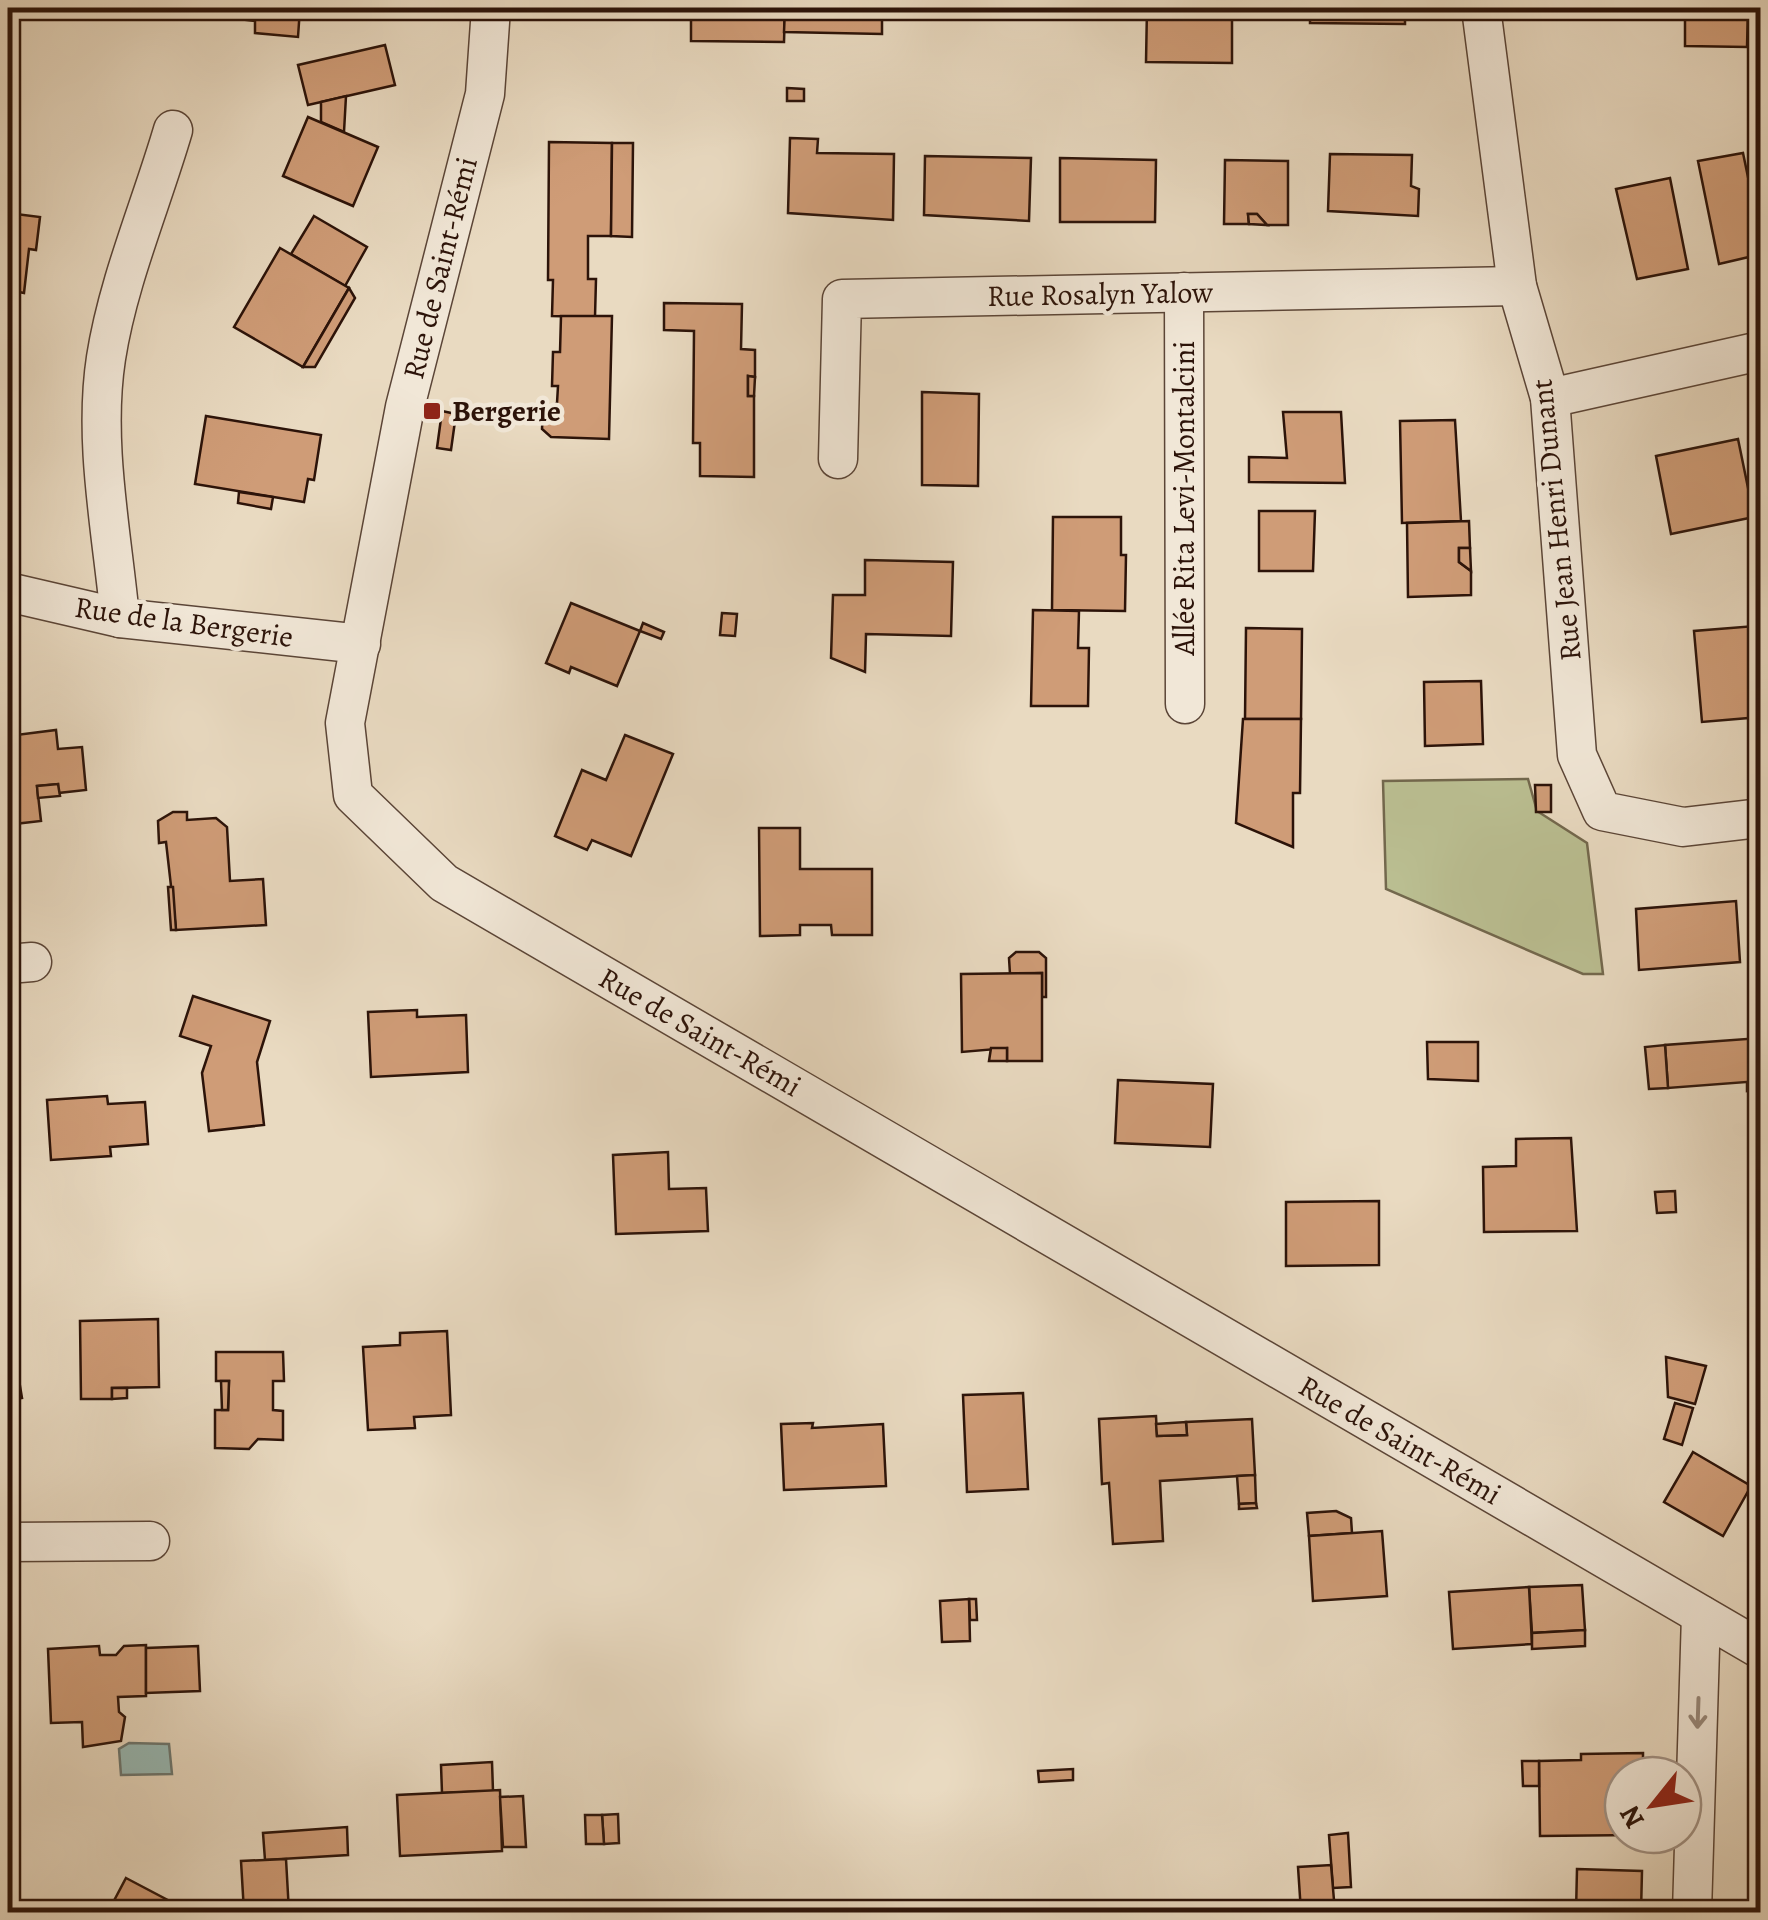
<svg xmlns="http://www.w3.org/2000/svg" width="1768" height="1920" font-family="Alegreya,serif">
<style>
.green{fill:#babe91;stroke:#73684d;stroke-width:2.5}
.water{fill:#97bab6;stroke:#6c7771;stroke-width:2.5}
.building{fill:#cf9c77;stroke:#2c1309;stroke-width:2.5}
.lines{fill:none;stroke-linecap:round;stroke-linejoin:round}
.minor-casing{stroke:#5b4537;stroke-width:41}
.minor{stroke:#f1e7d7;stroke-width:38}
.oneway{stroke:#98887a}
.poi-dot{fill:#8f2418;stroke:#f1e7d7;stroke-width:4}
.labels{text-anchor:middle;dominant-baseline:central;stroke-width:9;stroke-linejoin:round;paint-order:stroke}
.street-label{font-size:30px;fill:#2c1309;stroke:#f1e7d7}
.poi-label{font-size:30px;font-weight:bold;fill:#2c1309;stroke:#f1e7d7;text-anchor:start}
</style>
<rect width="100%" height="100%" fill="#e9dac1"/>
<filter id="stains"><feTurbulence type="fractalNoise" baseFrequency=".002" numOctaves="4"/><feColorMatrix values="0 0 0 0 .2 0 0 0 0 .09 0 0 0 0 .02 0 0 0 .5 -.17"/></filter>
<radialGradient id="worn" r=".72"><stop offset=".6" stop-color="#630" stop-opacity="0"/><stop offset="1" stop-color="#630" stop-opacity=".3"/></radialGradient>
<path class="green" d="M1528 779 1537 811 1587 843 1603 974H1583L1386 889 1383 781Z"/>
<path class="water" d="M129 1743 169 1744 172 1774 121 1775 119 1749Z"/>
<g class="building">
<path d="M220 8H300L298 37 255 33V21L246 20 247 11Z"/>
<path d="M220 8 247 11 246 19 219 16Z"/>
<path d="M691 8H785L784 42 691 41Z"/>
<path d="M785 8H882V34L784 32Z"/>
<path d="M1147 8H1232V63L1146 62Z"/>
<path d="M1310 8H1405V24L1310 23Z"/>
<path d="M1685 8H1748L1747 47 1685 46Z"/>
<path d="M385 45 395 85 308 105 298 65Z"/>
<path d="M787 88 804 89V101H787Z"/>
<path d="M346 96 344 132 321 122V102Z"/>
<path d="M308 117 378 147 353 206 283 176Z"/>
<path d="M790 138 818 139 817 153 894 154 893 220 788 213Z"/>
<path d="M549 142 612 143 611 236H588V279H596L595 317 552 316 553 280H548Z"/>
<path d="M612 143H633L632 237 611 236Z"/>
<path d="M1743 153 1748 177 1760 175V248L1751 250 1753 256 1719 264 1698 161Z"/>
<path d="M1330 154 1412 155 1411 186 1419 189 1418 216 1328 211Z"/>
<path d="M925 156 1031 158 1029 221 924 215Z"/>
<path d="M1060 158 1156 160 1155 222H1060Z"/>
<path d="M1225 160 1288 161V225H1267L1257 214H1248L1249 224H1224Z"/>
<path d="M1670 178 1688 269 1637 279 1616 189Z"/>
<path d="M8 213 40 217 36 250 29 249 24 293 19 292 16 314 8 313Z"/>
<path d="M1248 214H1257L1267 225 1249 224Z"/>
<path d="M314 216 367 247 345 286 291 254Z"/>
<path d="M280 248 349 288 303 367 234 327Z"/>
<path d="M349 288 355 298 315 367H303Z"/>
<path d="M664 303 742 304 741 349 755 350V377L748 376V396H754V477L700 476V443H693L694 331 664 330Z"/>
<path d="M561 316H612L609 439 551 437 542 429 543 410 557 403 558 386H552L553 352H560Z"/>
<path d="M8 343 12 344 8 371 15 373 11 423H8Z"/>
<path d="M748 376 755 377 754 396H748Z"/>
<path d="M922 392 979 394 978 486 922 485Z"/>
<path d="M442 411 456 414 451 450 437 448Z"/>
<path d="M1283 412H1341L1345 483 1249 482V457L1287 458Z"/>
<path d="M206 416 321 435 314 480 308 479 304 502 195 484Z"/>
<path d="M1455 420 1461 521 1402 523 1400 421Z"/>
<path d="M1738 439 1754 517 1671 534 1656 456Z"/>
<path d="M239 492 273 497 271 509 238 503Z"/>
<path d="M1259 511H1315L1313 571H1259Z"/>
<path d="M1053 517H1121V555H1126L1125 611 1052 610Z"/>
<path d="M1469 521 1470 548H1459V562L1471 571V595L1408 597 1407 523Z"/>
<path d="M1459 548H1470L1471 571 1459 562Z"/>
<path d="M865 560 953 562 951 636 866 634 865 672 831 658 833 595H865Z"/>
<path d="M571 603 640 631 617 686 571 667 569 673 546 663Z"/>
<path d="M1033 610 1079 611 1078 648H1089L1088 706H1031Z"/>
<path d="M722 613 737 614 735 636 720 635Z"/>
<path d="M643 623 664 632 661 639 640 631Z"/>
<path d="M1755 626 1760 717 1702 722 1694 631Z"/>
<path d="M1246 628 1302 629 1301 719H1245Z"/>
<path d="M1481 681 1483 744 1425 746 1424 682Z"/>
<path d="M1243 719H1301L1300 793H1293V847L1236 823Z"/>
<path d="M56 730 58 749 82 747 86 790 58 793V784L37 786 41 821 14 824 8 736Z"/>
<path d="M625 735 673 754 631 856 592 840 587 850 555 836 582 770 606 780Z"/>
<path d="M58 784 60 796 38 798 37 786Z"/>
<path d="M1535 785H1551V812H1536Z"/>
<path d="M173 812H187V820L216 818 227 827 230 881 263 879 266 925 176 930 166 842 159 843 158 821Z"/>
<path d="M759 828H800V869H872V935H832L831 925H800V935L760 936Z"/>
<path d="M168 887H173L176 930H171Z"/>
<path d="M1736 901 1740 962 1639 970 1636 909Z"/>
<path d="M1016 952H1039L1046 958V997H1042V973L1010 974 1009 958Z"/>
<path d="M1042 973V1061H1007V1048L962 1052 961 974Z"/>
<path d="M193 996 270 1021 257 1062 264 1125 209 1131 202 1073 211 1046 180 1036Z"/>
<path d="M417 1010V1017L466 1015 468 1072 371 1077 368 1012Z"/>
<path d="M1760 1038V1097L1759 1081 1668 1088 1665 1045Z"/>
<path d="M1427 1042H1478V1081L1428 1079Z"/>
<path d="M1665 1045 1668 1088 1649 1089 1645 1047Z"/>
<path d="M991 1048H1007V1061H989Z"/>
<path d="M1118 1080 1213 1084 1210 1147 1115 1143Z"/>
<path d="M1759 1081 1760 1089 1747 1091V1083Z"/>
<path d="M107 1096 108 1104 145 1102 148 1144 110 1147 111 1156 51 1160 47 1100Z"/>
<path d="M1571 1138 1577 1231 1484 1232 1483 1167 1516 1166V1139Z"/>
<path d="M668 1152 669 1189 706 1188 708 1231 616 1234 613 1155Z"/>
<path d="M1675 1191 1676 1212 1657 1213 1655 1192Z"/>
<path d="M1379 1201V1265L1286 1266V1202Z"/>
<path d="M8 1314 22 1398 8 1400Z"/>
<path d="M158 1319 159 1387 112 1388V1399H81L80 1321Z"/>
<path d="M447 1331 451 1415 414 1417 415 1428 368 1430 363 1347 400 1345V1333Z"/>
<path d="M216 1352H283L284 1381H273V1410L283 1411V1440L258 1439 249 1449 215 1448V1410H228L229 1381H216Z"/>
<path d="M1666 1357 1706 1366 1695 1404 1668 1397Z"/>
<path d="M221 1381H229L228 1410H222Z"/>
<path d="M112 1388H127V1398L112 1399Z"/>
<path d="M1023 1393 1028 1489 967 1492 963 1395Z"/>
<path d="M1675 1403 1693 1408 1682 1445 1664 1439Z"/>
<path d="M1156 1416 1157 1436 1187 1435 1186 1422 1252 1419 1255 1475 1160 1481 1163 1541 1113 1544 1109 1483 1102 1484 1099 1419Z"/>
<path d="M1186 1422 1187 1435 1157 1436 1156 1424Z"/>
<path d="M813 1423 812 1428 883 1424 886 1486 784 1490 781 1424Z"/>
<path d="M1693 1452 1751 1486 1723 1536 1664 1502Z"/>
<path d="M1255 1475 1256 1503 1239 1504 1237 1476Z"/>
<path d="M1256 1503 1257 1508 1239 1509V1504Z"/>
<path d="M1336 1511 1351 1518 1352 1533 1309 1536 1307 1513Z"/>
<path d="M1382 1531 1387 1596 1313 1601 1309 1536Z"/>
<path d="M1582 1585 1585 1630 1532 1633 1529 1587Z"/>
<path d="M1529 1587 1532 1644 1453 1649 1449 1592Z"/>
<path d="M969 1599H976L977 1620H970Z"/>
<path d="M969 1599 970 1641 942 1642 940 1601Z"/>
<path d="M1585 1630V1646L1532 1649V1633Z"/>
<path d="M146 1645V1696L118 1697 119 1712 125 1717 121 1741 83 1747 82 1722 51 1723 48 1649 99 1646 100 1655H116L124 1646Z"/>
<path d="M198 1646 200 1691 146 1693V1648Z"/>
<path d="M1643 1753V1775H1623V1835H1637L1540 1836 1539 1761 1581 1760V1754Z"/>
<path d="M1522 1761H1539V1786H1523Z"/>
<path d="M492 1762 493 1791 442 1793 441 1765Z"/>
<path d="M1073 1769V1780L1039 1782 1038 1771Z"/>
<path d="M500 1790 502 1851 400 1856 397 1795Z"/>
<path d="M523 1796 526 1847H503L500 1797Z"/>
<path d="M618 1814 619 1843 604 1844 602 1815Z"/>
<path d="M585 1815H602L604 1844H586Z"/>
<path d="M347 1827 348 1855 265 1860 263 1833Z"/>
<path d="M1348 1833 1351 1887 1333 1888 1329 1835Z"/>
<path d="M286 1859 289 1912H244L241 1861Z"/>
<path d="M1331 1865 1335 1912H1301L1298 1867Z"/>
<path d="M1577 1869 1642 1871 1641 1912H1576Z"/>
<path d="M126 1878 179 1906 175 1912H108Z"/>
</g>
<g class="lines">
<g class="minor-casing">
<g id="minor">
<path d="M491 8 485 94 405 407 345 723 353 795 444 883 1760 1649"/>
<path d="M1481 8 1517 286 1550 398 1577 755 1602 811 1683 827 1760 818"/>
<path d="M1184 292 1185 704"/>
<path d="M1550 398 1760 351"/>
<path d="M838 459 842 299 1517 286"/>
<path d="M8 592 120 618 361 644"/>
<path d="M120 618C112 533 93 442 106 358 118 281 151 205 173 130"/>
<path d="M8 964 32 962"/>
<path d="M8 1542 150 1541"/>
<path d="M1692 1912 1701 1615"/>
</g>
</g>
<use href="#minor" class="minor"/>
</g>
<defs><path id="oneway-shaft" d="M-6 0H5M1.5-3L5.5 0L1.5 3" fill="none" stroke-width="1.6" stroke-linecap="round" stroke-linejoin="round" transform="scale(2.5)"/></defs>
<use class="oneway" href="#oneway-shaft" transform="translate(1698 1713) rotate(92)"/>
<rect class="poi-dot" x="422" y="401" width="20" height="20" rx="5"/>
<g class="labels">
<g class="street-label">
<text transform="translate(440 268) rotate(-76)">Rue de Saint-Rémi</text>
<text transform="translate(1100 294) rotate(-1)">Rue Rosalyn Yalow</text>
<text transform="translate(1184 498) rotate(-90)">Allée Rita Levi-Montalcini</text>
<text transform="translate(1556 520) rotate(-96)">Rue Jean Henri Dunant</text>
<text transform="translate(184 622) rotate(8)">Rue de la Bergerie</text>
<text transform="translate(700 1032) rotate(30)">Rue de Saint-Rémi</text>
<text transform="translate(1400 1440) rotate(30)">Rue de Saint-Rémi</text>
</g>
<g class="poi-label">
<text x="452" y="411">Bergerie</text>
</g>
</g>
<rect width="1768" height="1920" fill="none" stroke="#e9dac1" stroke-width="40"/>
<rect x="10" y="10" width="1748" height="1900" fill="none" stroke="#2c1309" stroke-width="5"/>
<rect x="20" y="20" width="1728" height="1880" fill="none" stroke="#2c1309" stroke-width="2.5"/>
<g transform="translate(1653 1805) rotate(240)"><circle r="48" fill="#f1e7d7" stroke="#a29285" stroke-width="2.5"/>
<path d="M0-8L18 38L0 25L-18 38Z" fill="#8f2418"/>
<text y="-15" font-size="28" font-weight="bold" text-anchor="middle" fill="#2c1309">N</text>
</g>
<rect width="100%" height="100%" filter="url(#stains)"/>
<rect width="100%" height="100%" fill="url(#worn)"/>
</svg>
